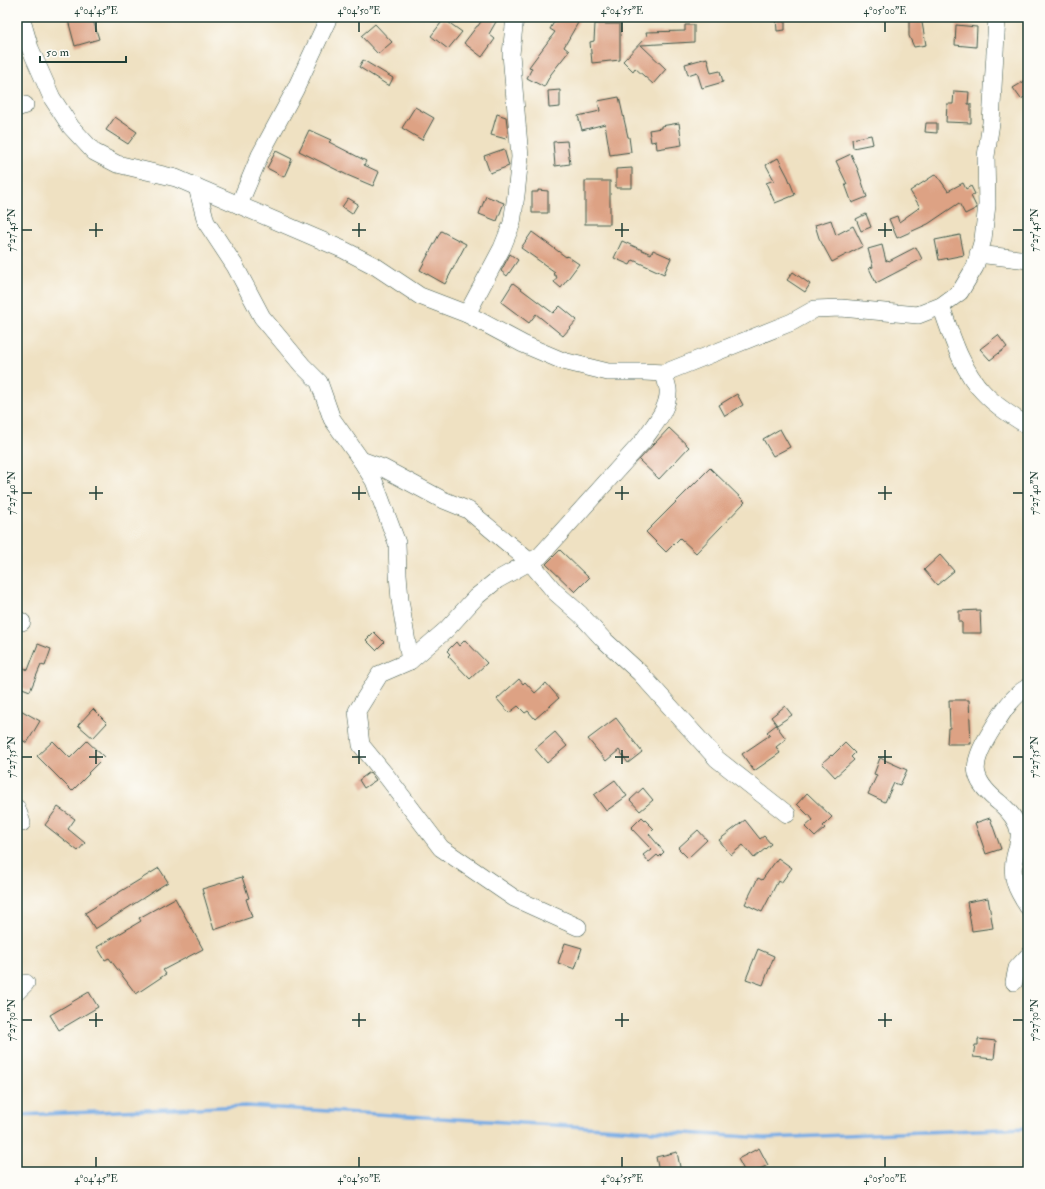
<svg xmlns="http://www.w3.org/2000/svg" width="1045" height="1189" font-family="'IM FELL Double Pica',serif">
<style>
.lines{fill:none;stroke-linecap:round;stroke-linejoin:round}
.stream{stroke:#77ace5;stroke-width:3.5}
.building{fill:#dda284}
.minor-casing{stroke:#3e5649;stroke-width:18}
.minor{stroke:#fff;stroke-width:17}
.ticks{fill:none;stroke:#1f3d34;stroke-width:1.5}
.neatline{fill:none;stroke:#1f3d34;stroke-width:1.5}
.ticks-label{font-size:10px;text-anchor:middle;fill:#1f3d34}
</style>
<rect width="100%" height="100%" fill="#fdfcf7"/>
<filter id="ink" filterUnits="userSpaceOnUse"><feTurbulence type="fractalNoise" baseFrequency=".025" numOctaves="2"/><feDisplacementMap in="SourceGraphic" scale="8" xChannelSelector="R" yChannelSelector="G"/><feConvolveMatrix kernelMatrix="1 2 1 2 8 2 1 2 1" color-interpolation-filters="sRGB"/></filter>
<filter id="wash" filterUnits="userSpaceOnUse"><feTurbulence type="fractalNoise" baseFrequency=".012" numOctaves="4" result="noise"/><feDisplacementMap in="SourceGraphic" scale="16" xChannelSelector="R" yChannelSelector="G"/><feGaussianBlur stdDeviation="0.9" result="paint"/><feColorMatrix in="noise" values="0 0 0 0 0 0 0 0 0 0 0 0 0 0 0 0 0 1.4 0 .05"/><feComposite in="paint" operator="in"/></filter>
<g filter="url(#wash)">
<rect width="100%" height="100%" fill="#efe1c2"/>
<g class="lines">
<path class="stream" d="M17 1115 247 1106 766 1138 1028 1128"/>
</g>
<g id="blocks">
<g class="building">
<path d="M80 17H92L99 39 75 46 68 20Z"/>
<path d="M484 17H491L497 20 489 34 495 39 482 57 464 43 477 26H478Z"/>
<path d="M557 17H572L579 21 564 47 569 51 551 74 544 87 527 78 532 68 529 67 555 32 550 29Z"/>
<path d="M776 17H785V30L777 31Z"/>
<path d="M909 17H921L926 45 914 47 909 36Z"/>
<path d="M444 19 462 32 448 49 431 36Z"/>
<path d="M375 24 392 42 378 54 361 36Z"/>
<path d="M595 24H620V60L592 63 590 42 594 41Z"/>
<path d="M685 25H694V42L641 45 666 69 653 84 635 68 633 71 623 61 647 36 646 32 685 31Z"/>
<path d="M956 25 977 27 976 47 955 45Z"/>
<path d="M707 58 711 73 720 71 723 82 702 88 697 72 688 75 685 64Z"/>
<path d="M363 60 393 78 389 86 359 67Z"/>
<path d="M1028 79V95L1021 99 1013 88Z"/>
<path d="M560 90V107L549 108 548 91Z"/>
<path d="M954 91 969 92 968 104H971V123L946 122 947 104H953Z"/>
<path d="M619 97 628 137H629L631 152 610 155 605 124 582 130 578 116 600 111 598 101Z"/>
<path d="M415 107 434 118 422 140 402 128Z"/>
<path d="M497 114 506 117 508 132 506 139 491 135Z"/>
<path d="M115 117 137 132 128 144 106 130Z"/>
<path d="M679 123 682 145 657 149 656 141 651 142 649 130 661 128V126Z"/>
<path d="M926 123H937V133L925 132Z"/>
<path d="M309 130 331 140 329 142 366 161 364 165 379 172 373 186 347 175 299 151Z"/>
<path d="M871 135 873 144 853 148 852 139Z"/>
<path d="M567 141 570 164 555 166 553 142Z"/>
<path d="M504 149 509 166 490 173 484 156Z"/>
<path d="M276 151 292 159 284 177 267 168Z"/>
<path d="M851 154 858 170 867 197 852 203 845 184H847L836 161Z"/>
<path d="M778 158 788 177 795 195 775 203 766 183 774 180 766 165Z"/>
<path d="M632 168V188H616V169Z"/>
<path d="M936 174 948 191 963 183 966 189 971 186 975 194 971 196 977 208 965 214 959 203 928 224 897 238 889 219 897 216 899 222 920 207 910 191Z"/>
<rect x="585" y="181" width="25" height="43"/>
<path d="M538 190 548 191V213H532V192H538Z"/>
<path d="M486 196 504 203 497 221 479 214Z"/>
<path d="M348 198 358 204 352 214 342 207Z"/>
<path d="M866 214 871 227 861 231 856 219Z"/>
<path d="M831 220 836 235 853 226 863 246 832 262 819 238 815 225Z"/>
<path d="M441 231 466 244 445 284 420 270Z"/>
<path d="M532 232 566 257 567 256 579 264 561 288 554 282 557 277 553 274 555 272 521 248Z"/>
<path d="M960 235 964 255 939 260 935 240Z"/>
<path d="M622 241 651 254 653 250 671 258 664 274 633 260 630 265 614 258Z"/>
<path d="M882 245 886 261 888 260 889 261 916 247 922 259 876 283 869 268 873 267 868 249Z"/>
<path d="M510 254 518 260 507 276 501 271Z"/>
<path d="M793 272 810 284 805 292 787 280Z"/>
<path d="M513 283 553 313 560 306 577 320 563 336 536 314 529 323 501 302Z"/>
<path d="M998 335 1007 347 990 360 980 349Z"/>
<path d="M737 394 743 405 725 416 719 405Z"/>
<path d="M669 428 689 447 659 479 639 460Z"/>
<path d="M780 429 790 447 773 456 763 439Z"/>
<path d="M710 468 745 502 696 553 680 538 666 552 646 532Z"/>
<path d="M560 550 589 578 575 592 546 564Z"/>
<path d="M940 555 954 571 937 585 924 570Z"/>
<path d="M980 610 981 633H962V622H959V611Z"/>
<path d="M374 632 384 642 376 650 366 640Z"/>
<path d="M465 640 487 663 470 679 448 656 450 654 447 651 456 642 459 646Z"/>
<path d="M38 644 51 649 45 666 41 665 30 691 17 686V665L28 670Z"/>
<path d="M519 679 523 684 525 682 535 693 546 683 559 698 535 719 528 711 525 713 518 706 509 713 497 699Z"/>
<path d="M949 700H969L971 744H947L948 728H950Z"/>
<path d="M785 706 792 715 777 725 771 717Z"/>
<path d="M17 708 40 721 27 743 17 737Z"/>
<path d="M93 709 107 723 93 738 78 725Z"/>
<path d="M616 718 642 752 628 763 619 750 606 761 588 739Z"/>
<path d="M776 725 786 739 776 747 780 753 754 771 742 754 770 735 767 732Z"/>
<path d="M555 732 567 746 547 763 535 749Z"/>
<path d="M53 741 70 758 87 741 104 757 88 773 89 774 72 791 37 756Z"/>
<path d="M845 743 855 753 851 757 854 760 835 777 822 763 831 755 832 756Z"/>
<path d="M880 758 907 770 900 785 894 783 885 802 868 794 877 775 874 774Z"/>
<path d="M370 772 376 780 364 788 359 780Z"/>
<path d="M615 780 627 796 606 811 594 795Z"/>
<path d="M643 788 653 800 640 811 630 800Z"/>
<path d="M807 793 832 817 823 826 825 828 815 837 805 827 813 820 810 816V815H808L797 804Z"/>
<path d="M58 807 75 819 68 829 85 843 78 851 45 825Z"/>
<path d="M642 817 654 829 649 834 664 852 659 857 657 855 649 862 643 855 651 849 631 828Z"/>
<path d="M990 818 1001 849 986 854 975 823Z"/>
<path d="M745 820 760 839 764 836 771 844 754 858 743 845 731 855 719 840Z"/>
<path d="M698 830 707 840 688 858 678 848Z"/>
<path d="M778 858 792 868 781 883 778 881 762 912 745 904 758 878 762 880Z"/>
<path d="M159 868 168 882 95 929 85 913Z"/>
<path d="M242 877 249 898 246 899 252 917 214 930 202 889Z"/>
<path d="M175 898 203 949 163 970 166 974 136 994 109 958 105 960 97 947 141 921 139 918Z"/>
<path d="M988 898 993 928 972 931 967 902Z"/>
<path d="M565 943 582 948 575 969 558 963Z"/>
<path d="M758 949 774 956 763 985 746 979Z"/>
<path d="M89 992 98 1007 59 1030 50 1015Z"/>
<path d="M978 1039 996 1041 994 1059 973 1057 975 1045H978Z"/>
<path d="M759 1148 768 1165 754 1172H745L738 1159Z"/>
<path d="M677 1152 681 1172H659L656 1157Z"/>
</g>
</g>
</g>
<g filter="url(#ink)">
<use href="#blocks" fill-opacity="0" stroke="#3e5649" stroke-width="1"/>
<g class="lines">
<g class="minor-casing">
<g id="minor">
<path d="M21 17 30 48 52 98 71 127 94 152 117 164 176 178 344 250 375 266 420 296 467 314 523 344 563 361 608 372H644L664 373 792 322 815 309 841 308 918 315 941 306 960 292 975 267 983 239 987 205 986 156 991 123 997 17"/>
<path d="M17 108 25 105"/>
<path d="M197 187 206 222 235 266 262 317 302 365 319 382 332 419 361 460 383 468 441 499 468 510 530 562 555 592 580 614 603 639 640 673 717 759 787 814"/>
<path d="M239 205 260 155 295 90 329 17"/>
<path d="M978 254 1028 260"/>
<path d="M941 306C951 334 962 371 983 392 996 406 1012 416 1028 426"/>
<path d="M467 314 502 248 512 223 516 195 520 157 511 54 515 17"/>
<path d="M361 460 374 481 397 543 398 574 400 600 410 661"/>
<path d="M17 619 22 622"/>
<path d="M1028 687C1012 696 1002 713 993 728 986 739 973 760 977 774 980 786 992 797 1001 804 1010 812 1017 820 1019 832 1020 839 1017 849 1015 856 1010 877 1016 889 1028 907"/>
<path d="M17 808 22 823 17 824"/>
<path d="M578 927 514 898 441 848 388 778 361 745 357 711 380 674 410 661 447 629 476 597 497 580 540 556 643 441C653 426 670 408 668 389 667 384 665 378 664 373"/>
<path d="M1014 982 1017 968 1028 956"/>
<path d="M17 992 26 983"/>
</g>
</g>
<use href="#minor" class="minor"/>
</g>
</g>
<path class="ticks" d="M96 22V32M359 22V32M622 22V32M885 22V32M96 223V237M359 223V237M622 223V237M885 223V237M22 230H32M89 230H103M352 230H366M615 230H629M878 230H892M1013 230H1023M96 486V500M359 486V500M622 486V500M885 486V500M22 493H32M89 493H103M352 493H366M615 493H629M878 493H892M1013 493H1023M96 750V764M359 750V764M622 750V764M885 750V764M22 757H32M89 757H103M352 757H366M615 757H629M878 757H892M1013 757H1023M96 1013V1027M359 1013V1027M622 1013V1027M885 1013V1027M22 1020H32M89 1020H103M352 1020H366M615 1020H629M878 1020H892M1013 1020H1023M96 1157V1167M359 1157V1167M622 1157V1167M885 1157V1167"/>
<rect width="1045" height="1189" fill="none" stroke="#fdfcf7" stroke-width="44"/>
<path d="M40 56v6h86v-6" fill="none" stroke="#1f3d34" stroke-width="2"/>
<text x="46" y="56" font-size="12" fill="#1f3d34" stroke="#fdfcf7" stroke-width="3" paint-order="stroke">50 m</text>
<rect x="22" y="22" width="1001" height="1145" class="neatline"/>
<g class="ticks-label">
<text x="96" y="14">4°04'45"E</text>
<text x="359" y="14">4°04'50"E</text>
<text x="622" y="14">4°04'55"E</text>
<text x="885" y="14">4°05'00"E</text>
<text transform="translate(11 230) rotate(-90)" y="4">7°27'45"N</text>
<text transform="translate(1034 230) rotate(-90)" y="4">7°27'45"N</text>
<text transform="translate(11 493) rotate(-90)" y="4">7°27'40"N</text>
<text transform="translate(1034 493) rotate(-90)" y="4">7°27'40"N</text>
<text transform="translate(11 757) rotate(-90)" y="4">7°27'35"N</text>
<text transform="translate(1034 757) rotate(-90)" y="4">7°27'35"N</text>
<text transform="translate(11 1020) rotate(-90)" y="4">7°27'30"N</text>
<text transform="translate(1034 1020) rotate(-90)" y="4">7°27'30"N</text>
<text x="96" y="1182">4°04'45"E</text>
<text x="359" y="1182">4°04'50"E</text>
<text x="622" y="1182">4°04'55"E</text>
<text x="885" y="1182">4°05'00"E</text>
</g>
</svg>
